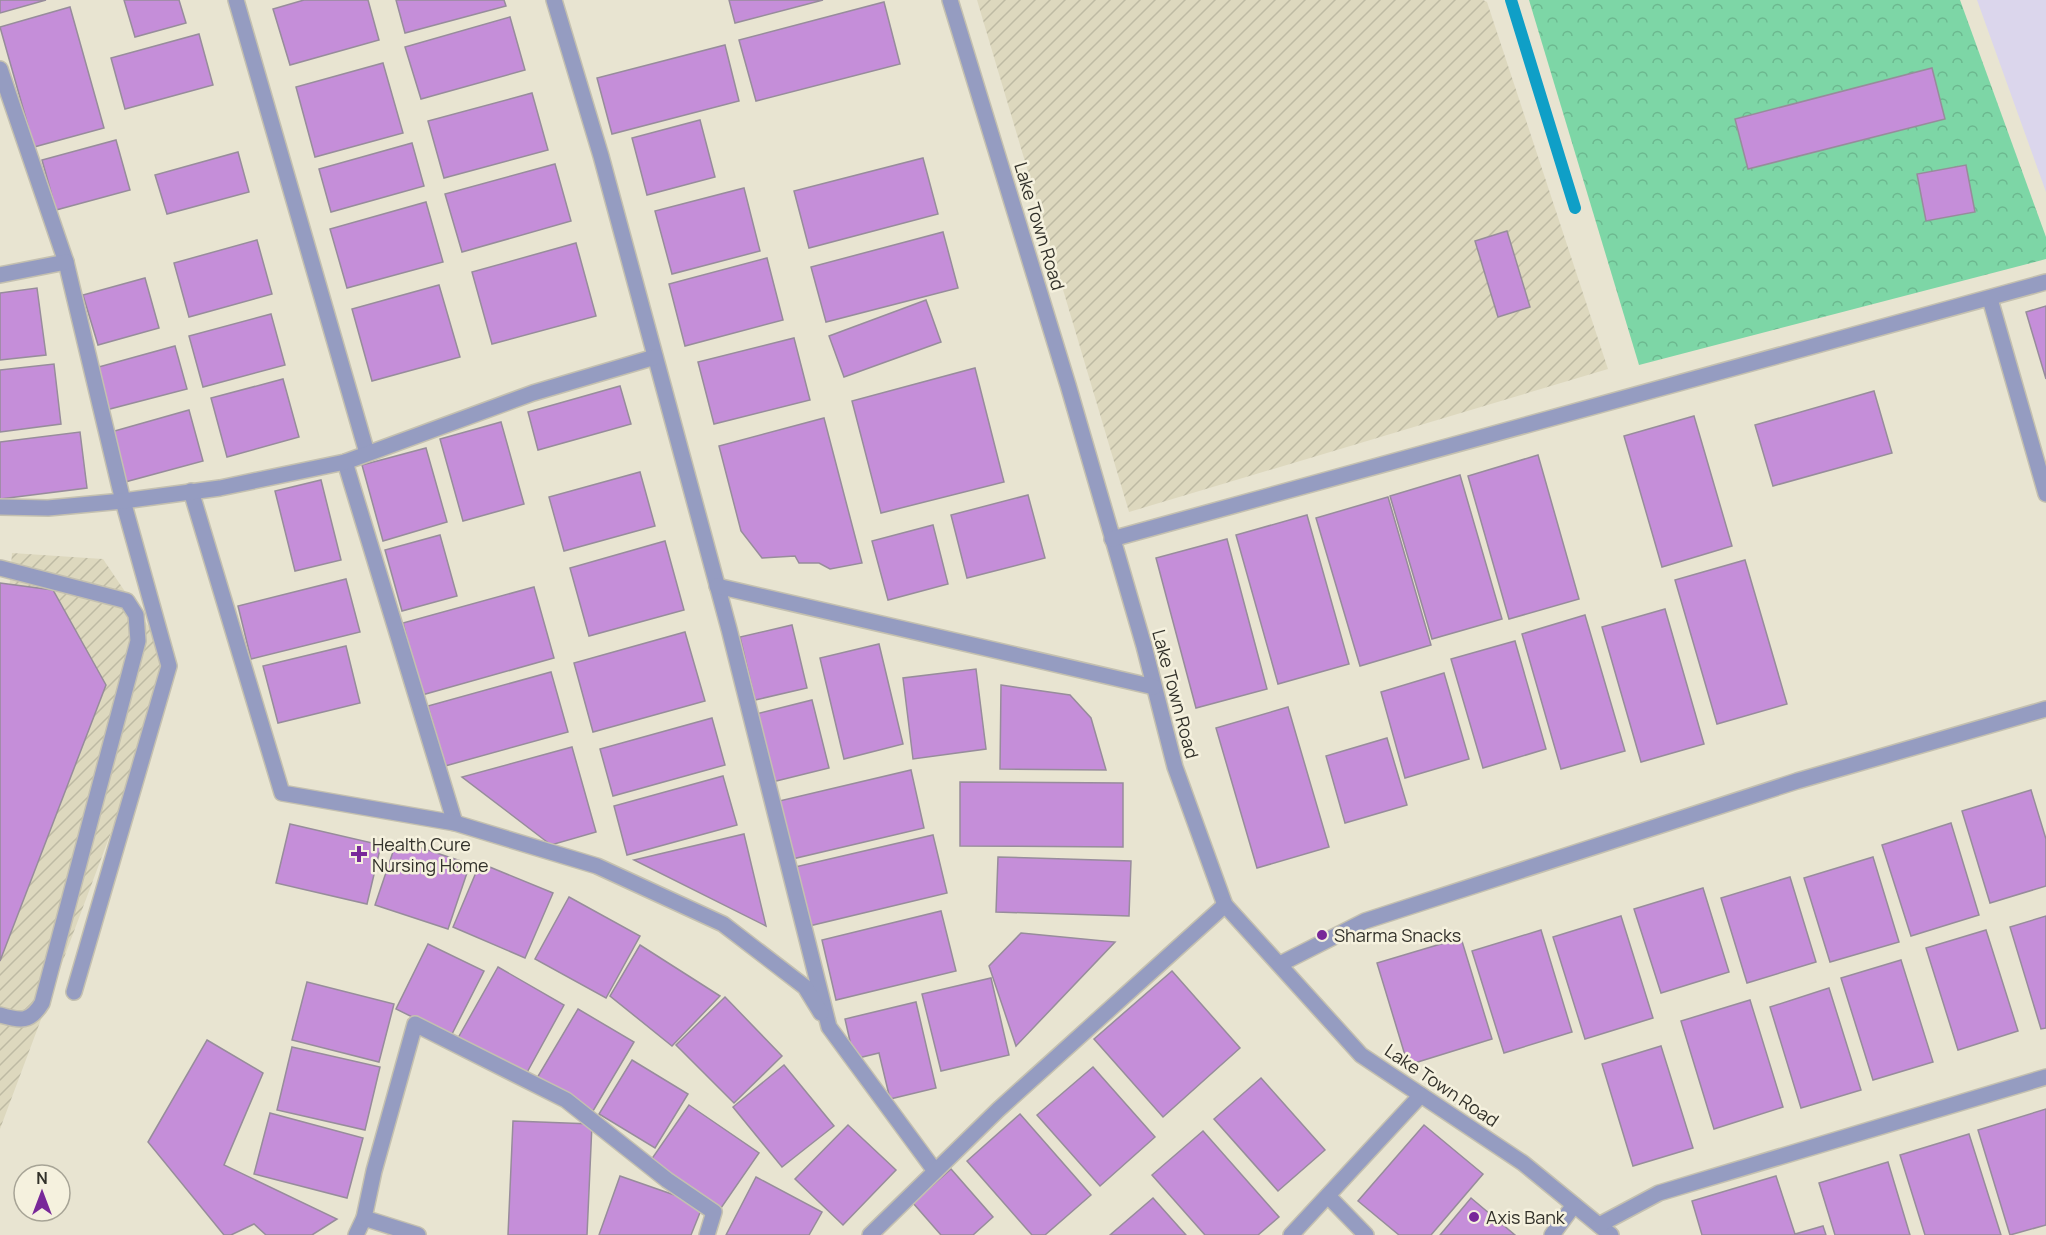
<svg xmlns="http://www.w3.org/2000/svg" width="2046" height="1235" font-family="Manrope,sans-serif">
<style>
.commercial{fill:#dbd6ec}
.industrial{fill:url(#industrial-furrows)}
.park{fill:url(#park-crowns)}
.lines{fill:none;stroke-linecap:round;stroke-linejoin:round}
.stream{stroke:#0f9fc7;stroke-width:12}
.building{fill:#c58ed9;stroke:#978c9b;stroke-width:1.5}
.minor-casing{stroke:#c4c0b0;stroke-width:18}
.minor{stroke:#959cc1;stroke-width:15}
.poi-dot{fill:#782899;stroke:#f5f1de;stroke-width:2}
.labels{text-anchor:middle;dominant-baseline:central;stroke-width:5;stroke-linejoin:round;paint-order:stroke}
.street-label{font-size:18px;fill:#32312a;stroke:#f5f1de}
.poi-label{font-size:18px;fill:#32312a;stroke:#f5f1de;text-anchor:start}
</style>
<defs>
<pattern id="industrial-furrows" width="10" height="10" patternUnits="userSpaceOnUse" patternTransform="scale(1.5)"><rect width="10" height="10" fill="#ddd8be"/><path d="M-1 1l2-2M0 10L10 0M9 11l2-2" fill="none" stroke="#bebaa3"/></pattern>
<pattern id="park-crowns" width="20" height="18" patternUnits="userSpaceOnUse" patternTransform="scale(1.5)"><rect width="20" height="18" fill="#7dd6a6"/><path d="M2 6a3 3 0 1 1 6 0M12 15a3 3 0 1 1 6 0" fill="none" stroke="#6cb88f"/></pattern>
</defs>
<rect width="100%" height="100%" fill="#e8e4d1"/>
<path class="commercial" d="M1977 0H2046V192Z"/>
<g class="industrial">
<path d="M977 0H1483L1487 2 1608 369 1129 512Z"/>
<path d="M12 553 103 559 174 664 0 1129V635L6 631Z"/>
</g>
<path class="park" d="M1529 0H1960L2046 237V259L1639 365Z"/>
<g class="lines">
<path class="stream" d="M1511 0 1575 208"/>
</g>
<g class="building">
<path d="M0 0H46L0 13Z"/>
<path d="M124 0H179L186 23 135 37Z"/>
<path d="M304 0H368L379 40 290 65 273 9Z"/>
<path d="M396 0H504L506 6 405 33Z"/>
<path d="M729 0H823L735 23Z"/>
<path d="M884 2 900 64 756 101 739 40Z"/>
<path d="M70 7 104 128 34 147 0 27Z"/>
<path d="M510 17 525 70 421 99 405 47Z"/>
<path d="M199 34 213 85 125 109 111 58Z"/>
<path d="M725 45 739 101 612 134 597 78Z"/>
<path d="M383 63 403 133 315 157 296 87Z"/>
<path d="M1932 68 1945 119 1748 169 1735 119Z"/>
<path d="M532 93 548 150 444 178 428 121Z"/>
<path d="M700 120 715 177 647 195 632 138Z"/>
<path d="M116 140 130 190 56 210 42 160Z"/>
<path d="M412 143 424 186 331 212 319 169Z"/>
<path d="M238 152 249 192 167 214 155 175Z"/>
<path d="M923 158 938 214 809 248 794 191Z"/>
<path d="M555 164 571 221 462 252 445 194Z"/>
<path d="M1966 165 1975 212 1926 221 1917 174Z"/>
<path d="M744 188 760 251 672 274 655 211Z"/>
<path d="M426 202 443 262 347 288 330 229Z"/>
<path d="M1507 231 1530 307 1498 317 1475 241Z"/>
<path d="M943 232 958 288 826 322 811 267Z"/>
<path d="M257 240 272 294 189 317 174 263Z"/>
<path d="M576 243 596 316 492 344 472 272Z"/>
<path d="M767 258 783 320 685 346 669 284Z"/>
<path d="M145 278 159 328 98 345 83 295Z"/>
<path d="M439 285 460 357 372 381 352 309Z"/>
<path d="M37 288 46 355 0 360V293Z"/>
<path d="M926 300 941 342 844 377 829 336Z"/>
<path d="M2046 306V379L2026 312Z"/>
<path d="M271 314 285 365 203 387 189 336Z"/>
<path d="M794 338 810 400 714 424 698 362Z"/>
<path d="M175 346 187 389 106 410 95 368Z"/>
<path d="M54 364 61 424 0 432V370Z"/>
<path d="M975 368 1004 482 881 513 852 401Z"/>
<path d="M283 379 299 437 227 457 211 398Z"/>
<path d="M620 386 631 424 538 450 528 412Z"/>
<path d="M1874 391 1892 453 1773 486 1755 425Z"/>
<path d="M189 410 203 461 125 482 111 432Z"/>
<path d="M1694 416 1732 546 1662 567 1624 436Z"/>
<path d="M824 418 862 563 830 569 819 563H799L795 556 762 558 741 531 719 446Z"/>
<path d="M501 422 524 504 463 521 440 439Z"/>
<path d="M80 432 87 488 0 499V442Z"/>
<path d="M426 448 447 522 383 541 362 465Z"/>
<path d="M1538 455 1579 599 1509 619 1468 476Z"/>
<path d="M640 472 655 526 564 551 549 497Z"/>
<path d="M1460 475 1502 619 1432 639 1390 496Z"/>
<path d="M321 480 341 560 295 571 275 491Z"/>
<path d="M1028 495 1045 558 967 578 951 515Z"/>
<path d="M1388 497 1431 645 1360 666 1316 518Z"/>
<path d="M1307 515 1349 664 1278 684 1236 535Z"/>
<path d="M933 525 948 584 888 600 872 541Z"/>
<path d="M440 535 457 596 402 611 385 550Z"/>
<path d="M1227 539 1267 689 1196 708 1156 558Z"/>
<path d="M665 541 684 610 589 636 570 568Z"/>
<path d="M1745 560 1787 704 1717 724 1675 580Z"/>
<path d="M346 579 360 632 251 659 238 606Z"/>
<path d="M0 583 53 590 106 685 0 961Z"/>
<path d="M534 587 554 658 422 695 403 623Z"/>
<path d="M1665 609 1704 744 1641 762 1602 627Z"/>
<path d="M1585 615 1625 751 1561 769 1522 634Z"/>
<path d="M792 625 807 688 755 700 740 637Z"/>
<path d="M685 632 705 701 593 732 574 663Z"/>
<path d="M1515 641 1546 749 1483 768 1451 659Z"/>
<path d="M879 644 903 744 844 759 820 658Z"/>
<path d="M346 646 360 703 278 723 263 666Z"/>
<path d="M976 669 986 749 913 759 903 678Z"/>
<path d="M551 672 568 732 445 766 428 706Z"/>
<path d="M1444 673 1469 759 1405 778 1381 692Z"/>
<path d="M1001 685 1070 695 1091 718 1106 770 1000 769Z"/>
<path d="M812 700 829 768 772 782 756 714Z"/>
<path d="M1288 707 1329 847 1257 868 1216 728Z"/>
<path d="M712 718 725 765 613 796 600 749Z"/>
<path d="M1387 738 1407 805 1345 823 1326 756Z"/>
<path d="M572 747 596 832 551 845 462 777Z"/>
<path d="M911 770 924 828 788 860 775 802Z"/>
<path d="M723 776 737 825 627 855 614 806Z"/>
<path d="M960 782 1123 783V847L960 846Z"/>
<path d="M2031 790 2046 839V886L1990 903 1962 811Z"/>
<path d="M1951 823 1979 915 1911 936 1882 845Z"/>
<path d="M290 824 381 845 367 904 276 883Z"/>
<path d="M744 834 766 926 634 860Z"/>
<path d="M933 835 947 893 809 926 795 867Z"/>
<path d="M397 840 470 864 448 929 375 905Z"/>
<path d="M998 857 1131 861 1129 916 996 912Z"/>
<path d="M1873 857 1899 942 1830 962 1804 878Z"/>
<path d="M480 863 553 893 525 958 453 927Z"/>
<path d="M1790 877 1816 962 1747 983 1721 898Z"/>
<path d="M1703 888 1729 972 1661 993 1634 909Z"/>
<path d="M569 897 640 936 606 998 535 959Z"/>
<path d="M941 911 956 971 836 1000 822 940Z"/>
<path d="M1621 916 1653 1018 1585 1039 1553 937Z"/>
<path d="M2046 916V1028L2041 1029 2010 927Z"/>
<path d="M1541 930 1572 1032 1504 1053 1472 951Z"/>
<path d="M1986 930 2018 1031 1958 1050 1926 948Z"/>
<path d="M1021 933 1115 942 1016 1046 989 966Z"/>
<path d="M1461 938 1492 1039 1408 1065 1377 963Z"/>
<path d="M428 944 484 971 451 1036 396 1009Z"/>
<path d="M640 945 720 996 672 1046 610 996Z"/>
<path d="M1901 960 1933 1062 1873 1080 1841 978Z"/>
<path d="M498 967 564 1005 525 1076 458 1038Z"/>
<path d="M1172 971 1240 1048 1163 1117 1094 1039Z"/>
<path d="M991 978 1009 1055 941 1071 922 994Z"/>
<path d="M307 982 394 1004 379 1062 292 1040Z"/>
<path d="M1829 988 1861 1090 1801 1108 1770 1007Z"/>
<path d="M725 997 782 1056 734 1103 676 1045Z"/>
<path d="M1750 1000 1783 1107 1714 1129 1681 1021Z"/>
<path d="M916 1002 936 1088 890 1099 879 1053 854 1059 845 1019Z"/>
<path d="M578 1009 634 1042 593 1111 537 1078Z"/>
<path d="M207 1040 263 1073 224 1165 337 1219 312 1235H266L254 1224 231 1235H224L148 1142Z"/>
<path d="M1661 1046 1693 1148 1633 1166 1602 1064Z"/>
<path d="M292 1047 380 1067 365 1130 277 1110Z"/>
<path d="M632 1060 688 1094 655 1148 599 1114Z"/>
<path d="M784 1065 834 1126 782 1167 733 1107Z"/>
<path d="M1093 1067 1155 1137 1100 1186 1037 1115Z"/>
<path d="M1261 1078 1325 1150 1278 1191 1214 1119Z"/>
<path d="M689 1105 759 1153 721 1208 651 1160Z"/>
<path d="M2046 1109V1225L2010 1235 1978 1130Z"/>
<path d="M270 1113 363 1138 347 1198 254 1174Z"/>
<path d="M1020 1114 1091 1195 1045 1235H1032L967 1161Z"/>
<path d="M513 1121 592 1124 587 1235H508Z"/>
<path d="M848 1125 896 1170 843 1225 795 1179Z"/>
<path d="M1424 1125 1483 1174 1431 1235H1399L1358 1201Z"/>
<path d="M1203 1131 1279 1217 1258 1235H1205L1152 1175Z"/>
<path d="M1969 1134 2001 1235H1925L1900 1155Z"/>
<path d="M1888 1162 1910 1235H1835L1819 1183Z"/>
<path d="M951 1169 993 1217 973 1235H941L913 1203Z"/>
<path d="M620 1176 703 1205 691 1235H599Z"/>
<path d="M1776 1176 1795 1234 1823 1226 1826 1235H1702L1692 1201Z"/>
<path d="M756 1177 822 1212 809 1235H726Z"/>
<path d="M1153 1198 1186 1235H1110Z"/>
<path d="M1471 1198 1515 1235H1440Z"/>
</g>
<g class="lines">
<g class="minor-casing">
<g id="minor">
<path d="M236 0 367 453"/>
<path d="M554 0 601 156 729 629 829 1027 935 1171"/>
<path d="M950 0 1068 385 1144 646 1175 767 1225 905 1361 1055 1523 1163 1611 1235"/>
<path d="M0 69 66 262 123 501 169 666 74 992"/>
<path d="M0 275 66 262"/>
<path d="M1990 299 2046 494"/>
<path d="M345 462 455 823"/>
<path d="M191 491 282 793 455 823 597 866 723 924 805 987 821 1013"/>
<path d="M0 507 48 508 123 501 220 488 345 462 533 393 655 357"/>
<path d="M1112 539 2046 282"/>
<path d="M0 568 127 601 136 615 138 641 42 1003C30 1023 20 1021 0 1015"/>
<path d="M717 586 1154 687"/>
<path d="M1280 964 1365 921 1797 781 2046 709"/>
<path d="M1328 1196 1366 1235"/>
<path d="M1599 1225 1659 1193 2046 1077"/>
<path d="M356 1235 364 1218"/>
<path d="M418 1235 364 1218 374 1171 415 1024 566 1100 667 1180 714 1212 707 1235"/>
<path d="M870 1235 998 1110 1225 905"/>
<path d="M1291 1235 1421 1095"/>
<path d="M1552 1235 1574 1205"/>
</g>
</g>
<use href="#minor" class="minor"/>
</g>
<g class="poi-dot">
<path d="M356 845h6v6h6v6h-6v6h-6v-6h-6v-6h6z"/>
<circle cx="1322" cy="935" r="6"/>
<circle cx="1474" cy="1217" r="6"/>
</g>
<g class="labels">
<g class="street-label">
<text transform="translate(1040 226) rotate(73)">Lake Town Road</text>
<text transform="translate(1176 694) rotate(75)">Lake Town Road</text>
<text transform="translate(1442 1085) rotate(34)">Lake Town Road</text>
</g>
<g class="poi-label">
<text x="372" y="844">Health Cure<tspan x="372" dy="21">Nursing Home</tspan></text>
<text x="1334" y="935">Sharma Snacks</text>
<text x="1486" y="1217">Axis Bank</text>
</g>
</g>
<g transform="translate(42 1193)"><circle r="28" fill="#f5f1de" stroke="#a7a496" stroke-width="1.5"/>
<path d="M0-4.5L10 22L0 15L-10 22Z" fill="#782899"/>
<text y="-9" font-size="16" font-weight="bold" text-anchor="middle" fill="#32312a">N</text>
</g>
</svg>
